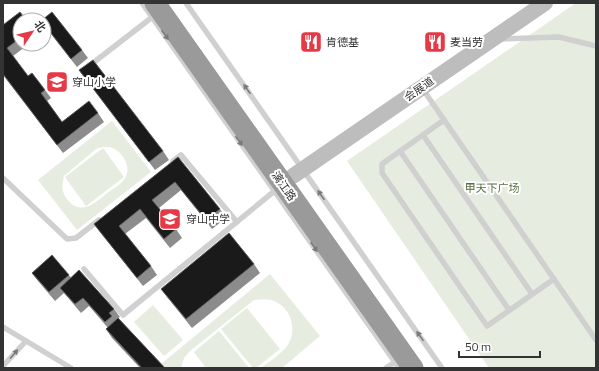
<svg xmlns="http://www.w3.org/2000/svg" width="599" height="371" font-family="'Titillium Web','Noto Sans SC',sans-serif">
<style>
.green{fill:#e6ecdf;fill-rule:evenodd}
.lines{fill:none;stroke-linecap:round;stroke-linejoin:round}
.lane{stroke:#d0d0d0;stroke-width:5.5}
.secondary{stroke:#bdbdbd;stroke-width:16}
.highway{stroke:#9a9a9a;stroke-width:21}
.wall{fill:#8c8c8c}
.building{fill:#1a1a1a;stroke:#5f5f5f}
.oneway{fill:#7a7a7a}
.labels{text-anchor:middle;dominant-baseline:central;stroke-width:4;stroke-linejoin:round;paint-order:stroke}
.poi-label{font-size:11px;fill:#333;stroke:#fff;text-anchor:start}
.street-label{font-size:11px;fill:#333;stroke:#fff}
.park-label{font-size:11px;fill:#56703f;stroke:#fff}
</style>
<rect width="100%" height="100%" fill="#fff"/>
<g class="green">
<path d="M576 3H596V368H489L347 161Z"/>
<path d="M112 121 151 172 77 230 38 180ZM110 147C123 151 134 169 123 181 119 186 111 190 106 194 94 204 80 216 67 199 61 192 62 184 64 176L96 149 103 147Z"/>
<path d="M103 148 124 177 86 206 65 177Z"/>
<path d="M270 274 320 336 282 368H261C270 361 283 353 289 343 296 330 292 311 278 303 271 298 262 299 254 300L190 351 184 358 181 368H165L161 364Z"/>
<path d="M153 305 183 340 164 356 134 322Z"/>
<path d="M247 308 280 349 256 368H253L221 329Z"/>
<path d="M219 331 249 368H206L194 352Z"/>
</g>
<g class="lines">
<g class="lane">
<path d="M142 3 399 368"/>
<path d="M186 3 442 368"/>
<path d="M501 39 559 37 596 46"/>
<path d="M89 66 155 15"/>
<path d="M422 88 596 340"/>
<path d="M444 120 382 164V173L487 326 554 279"/>
<path d="M423 135 532 294"/>
<path d="M400 151 509 310"/>
<path d="M173 161 181 155 237 222"/>
<path d="M3 178 67 239 76 238 99 220"/>
<path d="M84 269 123 315 277 189"/>
<path d="M3 327 71 368"/>
<path d="M3 366 26 341"/>
<path d="M386 368 395 362"/>
</g>
<path class="secondary" d="M293 176 545 3"/>
<path class="highway" d="M155 3 413 368"/>
</g>
<g class="wall">
<path d="M20 20V44H29L13 56 28 76 45 90 51 98 47 101 62 122 98 113 104 122 63 153 3 75V25Z"/>
<path d="M44 20 82 50 88 58 77 67 47 29 44 25Z"/>
<path d="M79 70 163 151 169 160 155 170Z"/>
<path d="M178 157 220 209 226 218 212 229 181 190 159 208 176 229 182 238 170 248 146 218 125 234 151 266 157 275 143 286 100 232 94 224Z"/>
<path d="M254 264 260 273 192 328 167 297 161 289Z"/>
<path d="M32 273 69 275 71 278 114 309 120 317 118 318 165 368H140L112 338 106 329 108 328 89 306 81 313 64 293 55 301 38 281Z"/>
</g>
<g class="building">
<path d="M20 12 26 20H20V38L7 48 28 76 32 73 45 90 41 93 62 122 89 101 98 113 57 145 3 74V25Z"/>
<path d="M52 12 82 50 71 59 44 24V20H42Z"/>
<path d="M93 60 163 151 149 162 79 70Z"/>
<path d="M178 157 220 209 206 220 175 182 152 200 176 229 164 239 140 209 119 226 151 266 137 278 94 224Z"/>
<path d="M229 233 254 264 186 319 161 289Z"/>
<path d="M52 255 69 275 49 292 32 273Z"/>
<path d="M79 270 114 309 109 313 112 316 105 322 83 298 75 304 60 288Z"/>
<path d="M118 318 165 368H142L106 329Z"/>
</g>
<defs><path id="oneway-solid" d="M-6-.8H1V-3.2L6.5 0L1 3.2V.8H-6Z"/></defs>
<g class="oneway">
<use href="#oneway-solid" transform="translate(165 35) rotate(55)"/>
<use href="#oneway-solid" transform="translate(247 89) rotate(-125)"/>
<use href="#oneway-solid" transform="translate(239 141) rotate(55)"/>
<use href="#oneway-solid" transform="translate(321 195) rotate(-125)"/>
<use href="#oneway-solid" transform="translate(314 247) rotate(55)"/>
<use href="#oneway-solid" transform="translate(420 336) rotate(-125)"/>
<use href="#oneway-solid" transform="translate(14 354) rotate(-49)"/>
</g>
<defs>
<g id="restaurant-square" transform="scale(1.15)"><rect x="-9" y="-9" width="18" height="18" rx="4" fill="#e63946" stroke="#fff"/><path d="M-5-6h1v4h1v-4h1v4h1v-4h1v5L-1.5 .5V6h-2V.5L-5-1ZM5-6V6H3V1.5H1.5Q1.5-4 5-6Z" fill="#fff"/></g>
<g id="school-square" transform="scale(1.15)"><rect x="-9" y="-9" width="18" height="18" rx="4" fill="#e63946" stroke="#fff"/><path d="M0-5L7-2L0 1L-7-2ZM-4 1L0 2.5L4 1V4Q0 6-4 4Z" fill="#fff"/></g>
</defs>
<g fill-rule="evenodd">
<use href="#restaurant-square" x="311" y="42"/>
<use href="#restaurant-square" x="435" y="42"/>
<use href="#school-square" x="57" y="82"/>
<use href="#school-square" x="170" y="219"/>
</g>
<g class="labels">
<g class="poi-label">
<text x="326" y="42">肯德基</text>
<text x="450" y="42">麦当劳</text>
<text x="72" y="82">穿山小学</text>
<text x="186" y="219">穿山中学</text>
</g>
<g class="street-label">
<text transform="translate(419 89) rotate(-35)">会展道</text>
<text transform="translate(284 186) rotate(55)">漓江路</text>
</g>
<g class="park-label">
<text x="492" y="188">甲天下广场</text>
</g>
</g>
<rect width="599" height="371" fill="none" stroke="#333333" stroke-width="8"/>
<g transform="translate(32 32) rotate(55)"><circle r="19" fill="#ffffff" stroke="#adadad"/>
<path d="M0-3L7 15L0 10L-7 15Z" fill="#e63946"/>
<text y="-6" font-size="11" font-weight="bold" text-anchor="middle" fill="#333333">北</text>
</g>
<path d="M459 351v6h81v-6" fill="none" stroke="#333333" stroke-width="2"/>
<text x="465" y="351" font-size="12" fill="#333333" stroke="#ffffff" stroke-width="3" paint-order="stroke">50 m</text>
</svg>
